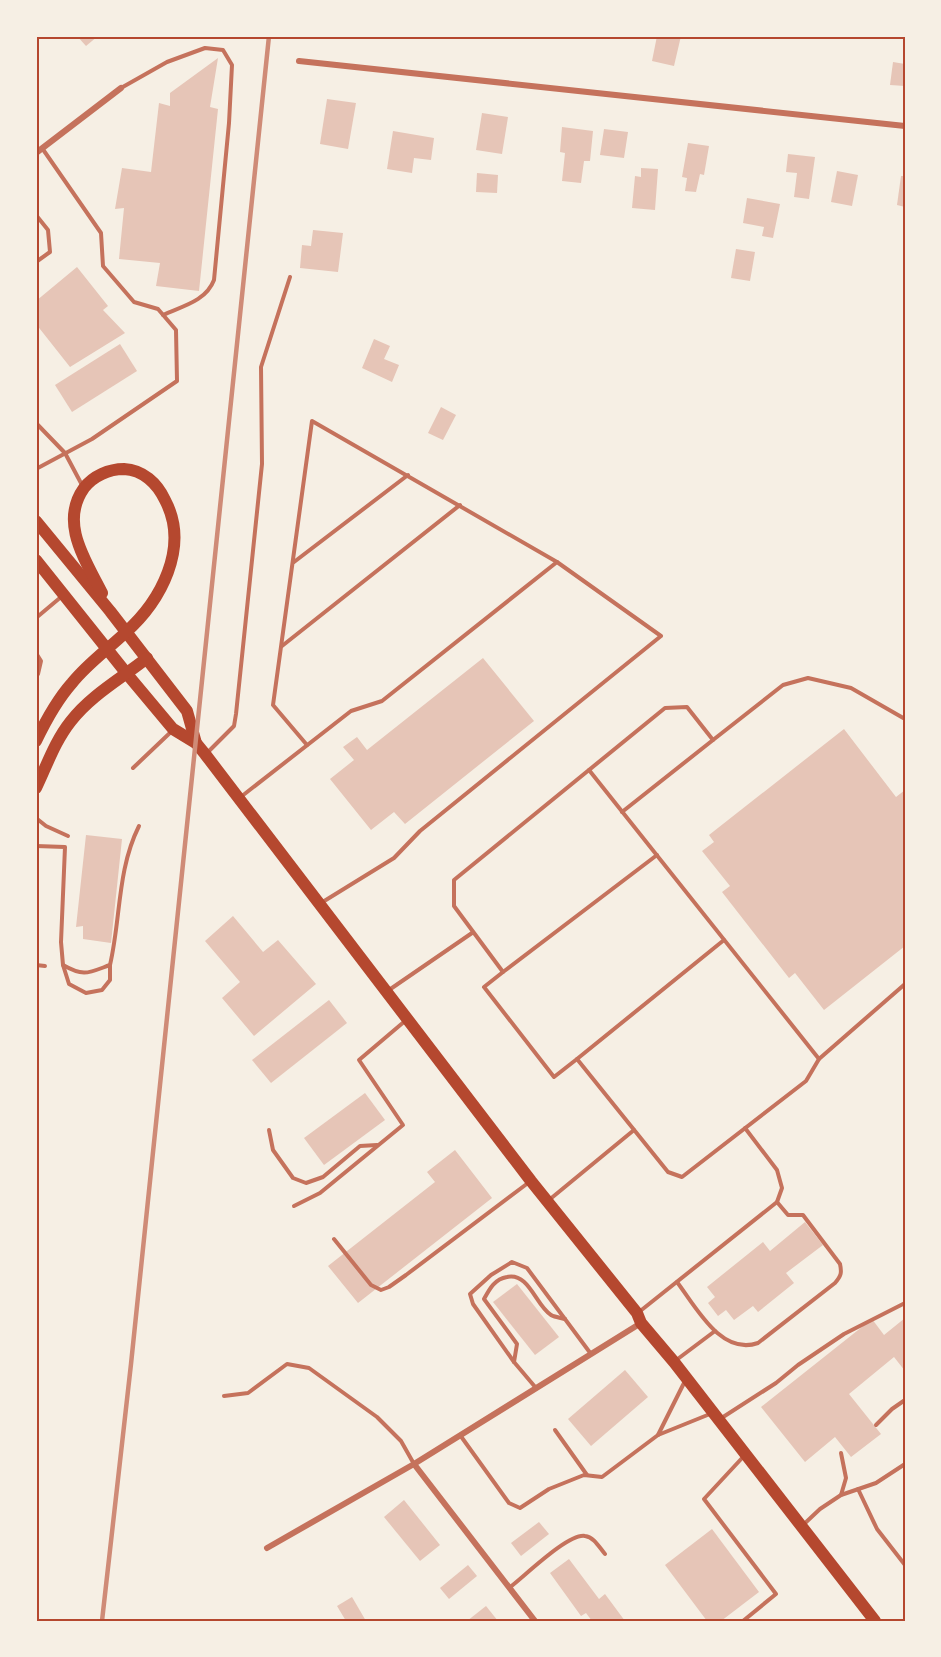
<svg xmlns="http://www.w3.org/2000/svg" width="941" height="1657" font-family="'Roboto Serif',serif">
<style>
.building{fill:#e6c5b7}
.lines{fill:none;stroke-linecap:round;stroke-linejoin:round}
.service{stroke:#c5725c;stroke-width:4}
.minor{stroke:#c5725c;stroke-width:6}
.primary{stroke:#b5482f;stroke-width:12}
.rail{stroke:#cf8b77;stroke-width:4.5}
.neatline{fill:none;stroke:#b5482f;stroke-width:2}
</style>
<rect width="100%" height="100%" fill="#f6efe4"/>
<g class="building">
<path d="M77 36H98L86 46Z"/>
<path d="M657 36H681L674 66 652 61Z"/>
<path d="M218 58 210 107 218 109 199 291 156 286 160 263 119 259 124 208 115 209 122 168 151 172 159 103 170 106V93Z"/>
<path d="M893 62 905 64V86L890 85Z"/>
<path d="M327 99 356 103 348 149 320 144Z"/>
<path d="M482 113 508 117 502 154 476 150Z"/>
<path d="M562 127 593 131 590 161H584L581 183 562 181 565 153 560 152Z"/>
<path d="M604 129 628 132 624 158 600 155Z"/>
<path d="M393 131 434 138 431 160 414 158 412 173 387 169Z"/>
<path d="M688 143 709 146 704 175 700 174 696 192 685 191 687 178 682 177Z"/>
<path d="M788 154 815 157 809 199 794 197 797 173 786 172Z"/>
<path d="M641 168 658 169 655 210 632 208 635 176 641 177Z"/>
<path d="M837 171 858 175 852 206 831 202Z"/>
<path d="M477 173 498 175 497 193 476 192Z"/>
<path d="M901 176H905V207L897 205Z"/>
<path d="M747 198 780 204 773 238 762 236 764 227 743 223Z"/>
<path d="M313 230 343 233 338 272 300 268 302 245 311 246Z"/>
<path d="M736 249 755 252 750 281 731 278Z"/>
<path d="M77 267 108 306 103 310 125 333 70 367 36 324V301Z"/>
<path d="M374 339 390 346 384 359 399 365 392 382 362 368Z"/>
<path d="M120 344 137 371 72 412 55 385Z"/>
<path d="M441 407 456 415 443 440 428 433Z"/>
<path d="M483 658 534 721 405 824 394 812 371 830 330 779 354 760 343 747 357 737 367 750Z"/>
<path d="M844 729 896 797 905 790V946L824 1010 795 973 789 978 722 892 730 886 702 851 714 842 709 835Z"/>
<path d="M86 835 122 839 111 943 83 939V926L76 927Z"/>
<path d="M233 916 263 952 278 940 316 984 254 1036 222 998 240 982 205 941Z"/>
<path d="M329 1000 347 1023 271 1083 252 1060Z"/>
<path d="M365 1093 385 1120 324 1165 304 1138Z"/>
<path d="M455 1150 492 1198 358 1303 328 1266 435 1182 427 1172Z"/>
<path d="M805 1222 823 1245 786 1273 794 1283 758 1312 753 1306 734 1320 726 1310 718 1316 708 1303 715 1297 707 1287 763 1242 770 1251Z"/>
<path d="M517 1284 559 1337 535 1355 493 1302Z"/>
<path d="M905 1318V1371L894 1357 849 1394 881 1434 851 1457 835 1437 805 1462 761 1407 872 1319 884 1335Z"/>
<path d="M625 1370 648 1397 591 1446 568 1419Z"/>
<path d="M404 1500 440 1545 420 1561 384 1517Z"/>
<path d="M539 1522 549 1534 521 1556 511 1543Z"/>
<path d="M712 1529 759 1592 721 1621H707L665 1565Z"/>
<path d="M569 1559 599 1599 605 1594 625 1621H592L586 1613 581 1616 550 1573Z"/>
<path d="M468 1565 477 1576 449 1599 440 1588Z"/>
<path d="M352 1597 366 1621H346L337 1606Z"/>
<path d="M486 1606 498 1621H467Z"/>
</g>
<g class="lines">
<g class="service">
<path d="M121 88 167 62 205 48 223 50 232 65 229 123 214 280C206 301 183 306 163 315"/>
<path d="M36 215 48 230 50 252 36 262"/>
<path d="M36 423 65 453 82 485"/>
<path d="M36 469 92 439 177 381 176 330 158 309 134 302 103 266 101 233 42 148"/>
<path d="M294 562 408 475"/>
<path d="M36 618 61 597"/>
<path d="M282 646 460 505"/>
<path d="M36 653 41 661 38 674 36 676"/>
<path d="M905 719 851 688 808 678 783 685 713 740 687 707 665 708 454 880V906L503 972 484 987 554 1077 577 1059 668 1172 682 1177 806 1081 819 1059 905 984"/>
<path d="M307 745 273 705 312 421 557 562"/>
<path d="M208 752 234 726 236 714 262 464 261 367 290 277"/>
<path d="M133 768 173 730"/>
<path d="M589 770 819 1059"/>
<path d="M242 796 351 711 382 701 557 562 661 636 420 831 394 858 321 903"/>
<path d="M622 812 713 740"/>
<path d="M36 818 46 826 68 836"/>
<path d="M36 846 65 847 61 942 63 965C84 977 88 973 110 965 121 918 117 870 139 826"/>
<path d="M36 965 45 966"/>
<path d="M63 965 69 984 86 993 102 990 110 980V965"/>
<path d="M503 972 657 855"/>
<path d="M389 990 472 933"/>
<path d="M577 1059 724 940"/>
<path d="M269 1130 273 1150 293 1178 306 1183 323 1177 360 1146 377 1145"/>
<path d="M549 1200 634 1130"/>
<path d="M294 1206 320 1193 403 1125 359 1060 405 1021"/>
<path d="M334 1239 371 1285 381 1290 389 1287 406 1275 528 1183"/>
<path d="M677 1282C696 1307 721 1356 758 1343L835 1283C841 1276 842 1273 840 1264L803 1215H788L777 1202"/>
<path d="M639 1312 777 1202 782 1188 777 1170 745 1128"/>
<path d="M675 1361 715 1331"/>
<path d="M514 1362 517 1344 484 1299C490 1288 495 1279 507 1277 529 1272 536 1306 551 1315 554 1317 561 1318 565 1319"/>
<path d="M536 1388 514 1362 473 1304 470 1294 491 1275 512 1262 527 1268 591 1354"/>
<path d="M224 1396 248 1393 287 1364 309 1368 377 1417 401 1441 414 1464"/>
<path d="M720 1419 776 1383 798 1365 844 1334 905 1303"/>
<path d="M876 1425 892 1409 905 1400"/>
<path d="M555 1430 587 1475"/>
<path d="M460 1435 509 1503 520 1508 549 1489 584 1475 602 1477 658 1435 710 1414"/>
<path d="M658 1435 685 1381"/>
<path d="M858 1489 877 1529 905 1565"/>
<path d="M841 1495 846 1478 841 1453"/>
<path d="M802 1526 820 1509 841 1495 876 1483 905 1464"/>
<path d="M509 1588C524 1577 568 1533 585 1536 594 1537 599 1547 605 1554"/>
<path d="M743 1621 776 1594 704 1499 743 1457"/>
</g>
<g class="minor">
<path d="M299 61 905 126"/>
<path d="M36 153 121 88"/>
<path d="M414 1464 535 1621"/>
<path d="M267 1548 414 1464 641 1323"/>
</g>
<g class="primary">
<path d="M36 521 110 611 187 711 196 743 205 754 531 1181 637 1313 641 1323 674 1362 875 1621"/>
<path d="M36 560 127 674 173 729 196 743"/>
<path d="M36 741C46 720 57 700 72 683 87 664 107 650 125 633 161 601 190 547 165 500 157 483 143 470 124 469 109 469 93 476 84 488 59 523 86 561 102 593"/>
<path d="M36 788C47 765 55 741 71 721 91 695 122 678 147 658"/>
</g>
<path class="rail" d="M102 1621 131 1364 269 36"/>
</g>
<rect width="941" height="1657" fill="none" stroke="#f6efe4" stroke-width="75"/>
<rect x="38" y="38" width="866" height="1582" class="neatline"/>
</svg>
